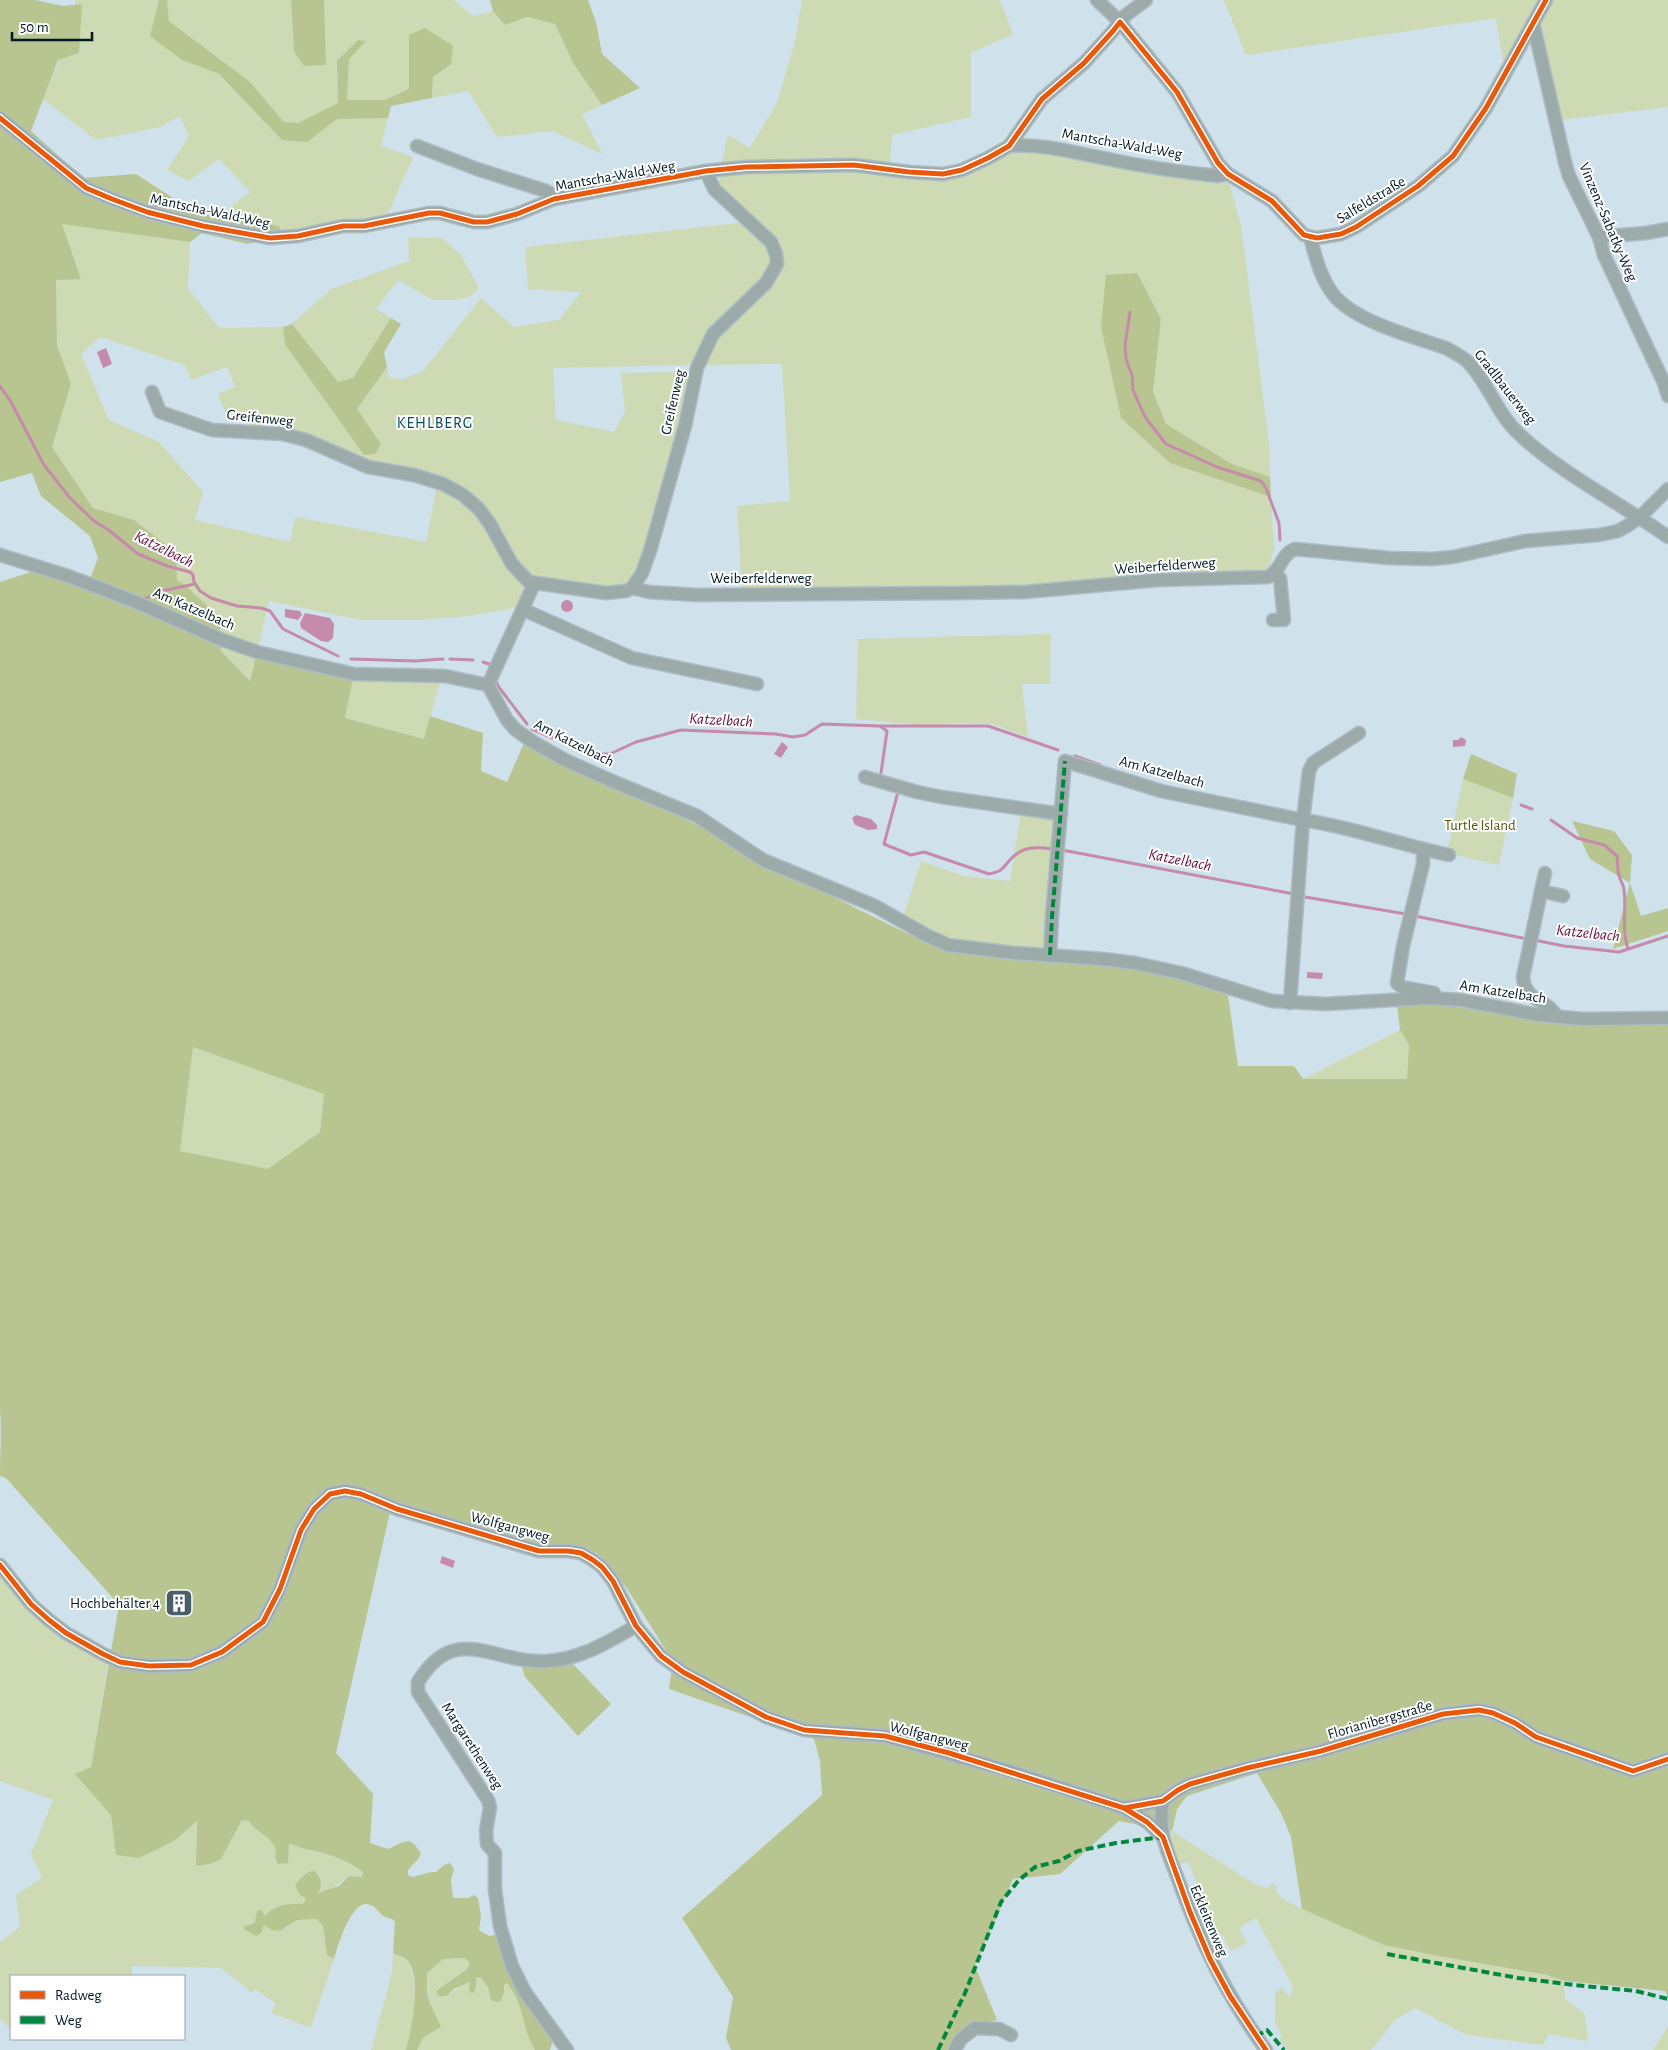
<svg xmlns="http://www.w3.org/2000/svg" width="1668" height="2050" font-family="'Alegreya Sans',sans-serif">
<style>
.green{fill:#cddab4}
.forest{fill:#b8c590;fill-rule:evenodd}
.water{fill:#c68aaa}
.lines{fill:none;stroke-linecap:round;stroke-linejoin:round}
.stream{stroke:#c68aaa;stroke-width:3}
.minor-casing{stroke:#acbdc5;stroke-width:15}
.minor{stroke:#9daaaa;stroke-width:12}
.quiet{stroke:#00873e;stroke-width:4;stroke-dasharray:8 4;stroke-linecap:butt}
.cycleway-casing{stroke:#fff;stroke-width:8}
.cycleway{stroke:#e8590c;stroke-width:5}
.labels{text-anchor:middle;dominant-baseline:central;stroke-width:4;stroke-linejoin:round;paint-order:stroke}
.street-label{font-size:15px;fill:#011723;stroke:#fff}
.park-label{font-size:15px;fill:#54590a;stroke:#fff}
.poi-label{font-size:15px;fill:#011723;stroke:#fff;text-anchor:end}
.neighbourhood-label{font-size:16px;letter-spacing:1px;fill:#064863;stroke:#fff}
.water-label{font-size:16px;font-style:italic;fill:#62093a;stroke:#fff}
</style>
<rect width="100%" height="100%" fill="#cfe2eb"/>
<g class="green">
<path d="M75 0H159L151 36 182 60 219 74 282 140 307 142 337 118H388L381 146 413 157 386 218 283 236 279 226 219 216 250 192 219 159 188 181 167 170 189 136 180 116 160 127 96 140 43 99 82 5H75Z"/>
<path d="M167 0H291L294 52 326 65 324 0H454L473 16 493 11 505 25 527 17 555 24 573 63 602 105 582 114 602 154 552 131 497 137 468 91 432 98 433 77 451 64 409 35V89L385 100H347L349 59 366 41 337 61 338 103 298 123 284 122 250 82 169 21Z"/>
<path d="M802 0H1000L1013 34 971 53V117L892 135 890 166 721 164 728 135 750 148 777 103 795 41Z"/>
<path d="M1224 0H1543L1504 67 1496 18 1246 55Z"/>
<path d="M1552 0H1668V107L1561 120 1541 23Z"/>
<path d="M1035 149 1090 161 1229 183 1241 225 1269 443 1270 477 1232 464 1166 425 1153 392 1161 319 1101 327 1121 418 1170 463 1271 497 1274 549 1266 575 1084 585 742 593 737 506 790 501 782 364 703 365 718 336 769 288 781 270 782 254 722 191 718 182 721 176 754 171 850 169 948 177 1010 152Z"/>
<path d="M746 222 769 245 773 258 764 278 692 365 553 368 556 420 614 432 625 412 621 373 691 372 680 430 637 575 630 584 621 589 532 580 458 487 379 467 309 436 247 430 249 416 225 411 218 394 235 387 227 367 191 380 185 365 101 337 81 354 109 420 159 442 203 492 195 520 290 542 295 517 426 542 437 484 476 511 529 587 520 607 469 616 416 620H361L269 601 250 681 221 651 220 618 186 586 176 580 134 520 93 508 52 447 71 384 57 345 56 280 81 278 61 223 190 242 188 288 219 328 283 327 285 344 381 444 357 409 387 367 389 378 403 379 423 371 481 298 514 327 559 320 581 292 528 289 525 247Z"/>
<path d="M408 237 442 238 461 255 479 288 471 296 456 300H433L398 280 376 309 391 318 353 379 338 382 292 324 331 289 409 261Z"/>
<path d="M1051 634 1050 684H1022L1028 737 992 724 957 723 930 726 856 719 858 639Z"/>
<path d="M354 674 441 678 424 739 345 718Z"/>
<path d="M1463 779 1513 798 1499 865 1455 855 1452 849 1448 848Z"/>
<path d="M1021 812 1050 816 1054 825 1044 951 962 944 901 924 921 861 964 876 1010 881Z"/>
<path d="M1400 1030 1409 1045 1408 1079H1303Z"/>
<path d="M193 1047 324 1094 320 1132 268 1170 180 1151Z"/>
<path d="M0 1570 14 1590 108 1661 91 1767 76 1774 111 1815 116 1855 174 1841 197 1821 196 1866 210 1864 229 1844 242 1820 249 1821C256 1833 270 1835 276 1849L275 1857 288 1850 289 1844 295 1845 341 1858 354 1865 363 1872 362 1877 349 1876C340 1882 329 1894 317 1893L322 1880 316 1871H311L305 1875 306 1898 303 1904C295 1903 286 1904 278 1907 268 1910 269 1917 257 1917L255 1923 248 1924 244 1929 253 1933H261L263 1924 272 1930 286 1928 297 1920 317 1919 323 1926 327 1955 334 1959 311 2028 272 2013 275 2003 255 1989 252 1993 221 1968 132 1966V1976H11V2030L0 2018V1942L20 1927 16 1895 42 1878 31 1854 53 1800 0 1781Z"/>
<path d="M1172 1831 1256 1885 1268 1888 1272 1883 1277 1887 1276 1890 1280 1897 1302 1909 1384 1945 1438 1956 1547 1975 1564 1981 1565 1999 1585 2014 1588 2041 1549 2034 1543 2045 1467 2035 1415 2008 1395 2020 1371 2050H1288L1279 2040 1282 2036 1275 2022V1992L1283 1988 1289 1997 1293 1991 1290 1981 1256 1918 1239 1928 1247 1943 1231 1951 1223 1936 1216 1934 1207 1912 1189 1862 1178 1865 1172 1848Z"/>
<path d="M393 1953 408 1961C421 1990 413 2020 406 2050H371L392 1973Z"/>
<path d="M465 1958 470 1963 466 1970 440 1988 447 1996 466 1983 469 1982 470 1985 476 1987V1978L480 1976 488 1988 489 1997 504 1993V1984L507 1982C525 2004 521 2028 535 2050H417L423 2038 432 2033 438 2019C428 2005 427 1990 427 1973L443 1959Z"/>
<path d="M1668 2026V2050H1653Z"/>
</g>
<g class="forest">
<path d="M0 0H35L63 6 82 4 79 53 58 60 31 131 83 178 136 174 196 213 279 226 283 236 247 244 202 233 190 242 62 224 81 279 56 280 57 345 71 384 52 447 93 508 134 520 176 553 177 580 186 586 220 618 221 651 250 681 257 652 354 674 345 718 424 739 430 716 483 733 481 771 507 782 524 743 710 831 774 867 900 930 948 950 1009 960 1107 964 1174 975 1228 995 1238 1066H1294L1303 1079H1407L1409 1045 1400 1030 1397 1004H1439L1514 1016 1668 1022V1997L1665 1991 1564 1981 1547 1975 1438 1956 1384 1945 1302 1909 1291 1837 1281 1813 1257 1773 1187 1796 1177 1809 1172 1831 1119 1821 1060 1874 1013 1879 975 1966 997 2020 969 2026 951 2050H731L726 2038 733 1997 682 1918 822 1795 820 1761 814 1739 669 1689 673 1661 626 1587 597 1553 543 1544 392 1503 336 1753 373 1794 370 1843 388 1849 403 1842 410 1841 415 1845 421 1853 419 1858 408 1870V1875L413 1877 431 1872H436L444 1865 450 1863 454 1869 451 1880 453 1898H468L474 1895 478 1898 481 1916 479 1930 489 1936 502 1934 554 2038 550 2050H535C521 2028 525 2004 507 1983L504 1985V1993L500 2002C487 2001 491 1998 488 1988 486 1984 483 1980 480 1977L476 1978V1987L474 1992 471 1993 469 1990 470 1985 469 1982 454 1989 447 1996H438L436 1992 440 1988 466 1970 470 1963 465 1958 443 1959 427 1973V1991L429 2001 441 2027 423 2038 417 2050H406C411 2030 423 1977 407 1960 404 1957 397 1955 393 1953L395 1922C391 1917 390 1919 385 1917 378 1913 375 1904 366 1904 350 1904 338 1946 334 1959L327 1955 323 1926 317 1919 297 1920 280 1931 272 1930 264 1925 261 1933 256 1936 244 1929V1926L255 1923 257 1911 261 1910 265 1916C273 1905 290 1903 303 1904L306 1898 300 1895 295 1886C299 1879 306 1871 315 1871 323 1880 322 1884 318 1893L339 1886 349 1876 362 1877 363 1872C345 1858 326 1853 305 1849 299 1847 295 1845 289 1844L288 1863 278 1864 275 1857 276 1849C270 1835 256 1833 249 1821L242 1820 221 1859 210 1864 196 1866 197 1821 174 1841 139 1858 116 1855 111 1815 75 1774 91 1767 119 1605 6 1478 0 1476C0 1453 2 1431 0 1408V582L50 566 90 579 98 558 90 536 41 496 32 473 0 482ZM193 1047 324 1094 320 1132 268 1169 180 1151Z"/>
<path d="M159 0H167L169 21 250 82 284 122 298 123 338 103 337 61 358 40 366 41 349 59 347 100H385L409 89V35L425 28 453 46 451 64 433 77 432 98 391 106 388 118 337 119 307 142 282 140 219 74 182 60 150 36Z"/>
<path d="M291 0H324L326 65 304 66 294 52Z"/>
<path d="M490 0H588L596 22 602 54 640 88 602 105 573 63 555 24 527 17 505 25 493 11Z"/>
<path d="M1137 273 1161 319 1153 392 1166 424 1232 464 1270 477 1271 497 1170 463 1121 418 1101 327 1106 275Z"/>
<path d="M391 318 401 324 384 352 387 367 357 409 381 444 375 454 364 455 285 344 283 327 292 324 338 382 353 378Z"/>
<path d="M1471 754 1517 774 1513 798 1463 779Z"/>
<path d="M1572 821 1614 831 1632 855 1630 883 1641 916 1668 908V931L1613 949 1630 883 1590 859Z"/>
<path d="M571 1662 611 1704 578 1736 525 1677 521 1664Z"/>
</g>
<g class="water">
<path d="M106 348 112 364 103 368 97 352Z"/>
<circle cx="567" cy="606" r="6"/>
<path d="M285 609 300 611 302 615 298 620 285 617Z"/>
<path d="M305 613 330 618 334 624 333 638 328 642 321 641 301 628 300 623Z"/>
<path d="M1461 737 1466 740 1465 746 1453 747V740H1458Z"/>
<path d="M782 742 788 747 781 758 774 754Z"/>
<path d="M856 815 871 819 877 825V829L868 830 855 825 852 818Z"/>
<path d="M1307 972 1323 973 1322 979 1307 978Z"/>
<path d="M442 1556 455 1561 453 1568 440 1563Z"/>
</g>
<g class="lines">
<g class="stream">
<path d="M1130 312 1125 345 1126 359 1132 375 1133 390 1145 417 1166 444 1217 467 1261 481 1266 488 1279 523 1280 540"/>
<path d="M0 386 11 402 44 465 70 498 94 521 110 531 138 554 167 566 190 572 193 575 194 582 200 591 211 598 237 606 261 608 270 611 283 629 338 656"/>
<path d="M142 600 161 591 195 584"/>
<path d="M351 659 415 661 443 659"/>
<path d="M450 659 473 660"/>
<path d="M483 662 492 665"/>
<path d="M496 680 498 686 527 724"/>
<path d="M880 726H988L1058 750"/>
<path d="M532 729 553 738"/>
<path d="M563 743 591 754H610L636 742 681 730 776 734 793 737 805 735 822 724 880 726 887 731 881 773"/>
<path d="M1075 756 1100 765"/>
<path d="M896 791 898 792 884 844 911 855 924 852 989 874C1006 871 1003 865 1014 856 1025 846 1038 847 1052 849"/>
<path d="M1521 805 1532 809"/>
<path d="M1551 820 1577 838 1604 845 1617 856C1618 862 1617 869 1619 875 1620 881 1624 885 1624 890 1627 911 1621 929 1628 949"/>
<path d="M1062 850 1294 894"/>
<path d="M1305 897 1406 914"/>
<path d="M1415 916 1527 939"/>
<path d="M1534 940 1564 946 1619 952 1668 936"/>
</g>
<g class="minor-casing">
<g id="minor">
<path d="M1097 0 1120 22 1126 15 1146 0"/>
<path d="M1533 23 1565 162 1569 176 1599 237 1604 255 1664 383 1668 396"/>
<path d="M0 118 86 188 112 199 147 212 203 226 270 238 298 236 343 226H364L429 213H440L474 222H487L517 214 554 199 706 171 746 167 854 165 909 172 943 174 962 170 988 158 1009 146 1042 99 1084 63 1113 31 1120 22 1177 92 1218 163 1228 174 1272 201 1304 235 1317 238 1341 234 1356 227 1418 186 1453 156 1486 108 1546 0"/>
<path d="M417 146 477 169 546 191 550 193 554 199"/>
<path d="M1009 146C1043 143 1074 153 1108 159 1144 167 1181 172 1218 176L1228 174"/>
<path d="M1310 237C1316 258 1320 277 1333 294 1353 321 1414 337 1446 348 1453 352 1462 356 1468 362 1489 384 1497 414 1519 434 1563 475 1619 502 1668 537"/>
<path d="M1599 237 1646 233 1668 229"/>
<path d="M152 392 160 412 212 430 283 434 306 440 368 467 414 475 443 484 463 495 479 509 490 524 512 564 529 582 606 593 626 591 632 588 642 573 650 551 685 426 697 368 713 334 766 283 777 264 776 254 771 242 714 189 706 171"/>
<path d="M0 555 68 576 136 602 220 639 257 652 354 674 445 676 488 685 507 720 516 730 533 742 565 760 612 781 697 816 763 860 875 906 926 935 948 945 1014 953 1103 959 1135 963 1181 973 1272 1001 1326 1004 1426 998 1461 1000 1539 1015 1583 1019 1668 1018"/>
<path d="M632 588 649 592 697 595 958 593 1025 592 1158 580 1268 577C1281 571 1281 554 1295 549L1389 558 1432 559 1453 557 1525 541 1599 535 1618 531 1627 526 1640 517 1668 489"/>
<path d="M524 610 632 658 757 684"/>
<path d="M1273 620H1284L1280 578 1274 574"/>
<path d="M488 685 534 584"/>
<path d="M1359 733 1313 763 1309 771 1303 820C1353 827 1400 845 1449 855"/>
<path d="M865 777 917 792 942 797 1061 814"/>
<path d="M1423 851V864L1403 946 1397 983 1402 987 1434 993"/>
<path d="M1545 873 1523 977C1525 1002 1548 999 1557 1017"/>
<path d="M1541 891 1563 896"/>
<path d="M1050 955 1052 917 1065 761 1161 791 1303 820 1290 1003"/>
<path d="M0 1565 31 1604 49 1620 66 1633 103 1654 120 1662 149 1666 191 1665 222 1652 263 1622 280 1589 301 1530 314 1509 330 1494 345 1491 361 1494 397 1509 539 1551H568L581 1553 593 1560 602 1567 613 1581 636 1626 661 1656 683 1672 766 1717 804 1730 885 1736 1006 1770 1124 1808 1147 1822 1163 1837"/>
<path d="M1163 1801C1157 1833 1168 1852 1179 1882 1202 1946 1226 1994 1266 2050"/>
<path d="M1124 1808 1163 1801 1178 1790 1190 1784 1247 1768 1321 1751 1443 1714 1479 1710 1493 1713 1515 1723 1536 1737 1633 1771 1668 1759"/>
<path d="M567 2050 525 1992 512 1966 500 1926 495 1890V1853L487 1844 486 1831 490 1807 488 1800 418 1692V1682C456 1620 494 1665 548 1661 581 1659 608 1642 636 1626"/>
<path d="M955 2050 960 2040 975 2028 999 2029 1011 2035"/>
</g>
</g>
<use href="#minor" class="minor"/>
<g class="quiet">
<path d="M1050 955 1052 917 1065 761"/>
<path d="M1387 1954 1518 1978 1574 1985 1636 1991 1668 1999"/>
<path d="M1256 2036 1267 2030 1284 2050"/>
<path d="M938 2050 965 1993 1001 1902 1019 1880 1035 1867 1059 1861 1078 1851 1116 1843 1163 1837"/>
</g>
<g class="cycleway-casing">
<g id="cycleway">
<path d="M0 118 86 188 112 199 147 212 203 226 270 238 298 236 343 226H364L429 213H440L474 222H487L517 214 554 199 706 171 746 167 854 165 909 172 943 174 962 170 988 158 1009 146 1042 99 1084 63 1113 31 1120 22 1177 92 1218 163 1228 174 1272 201 1304 235 1317 238 1341 234 1356 227 1418 186 1453 156 1486 108 1546 0"/>
<path d="M0 1565 31 1604 49 1620 66 1633 103 1654 120 1662 149 1666 191 1665 222 1652 263 1622 280 1589 301 1530 314 1509 330 1494 345 1491 361 1494 397 1509 539 1551H568L581 1553 593 1560 602 1567 613 1581 636 1626 661 1656 683 1672 766 1717 804 1730 885 1736 949 1753 1124 1808 1147 1822 1163 1837 1190 1912 1210 1959 1230 1996 1266 2050"/>
<path d="M1124 1808 1163 1801 1178 1790 1190 1784 1247 1768 1321 1751 1443 1714 1479 1710 1493 1713 1515 1723 1536 1737 1633 1771 1668 1759"/>
</g>
</g>
<use href="#cycleway" class="cycleway"/>
</g>
<defs>
<g id="building-square" transform="scale(1.4375)"><rect x="-9" y="-9" width="18" height="18" rx="4" fill="#495e69" stroke="#fff"/><path d="M-4-6H4V6H1V3H-1V6H-4ZM-2.5-4.3h1.7v1.8h-1.7ZM.8-4.3h1.7v1.8H.8ZM-2.5-1h1.7V.8h-1.7ZM.8-1h1.7V.8H.8Z" fill="#fff"/></g>
</defs>
<g fill-rule="evenodd">
<use href="#building-square" x="179" y="1603"/>
</g>
<g class="labels">
<g class="street-label">
<text transform="translate(1122 144) rotate(10)">Mantscha-Wald-Weg</text>
<text transform="translate(615 176) rotate(-10)">Mantscha-Wald-Weg</text>
<text transform="translate(1371 200) rotate(-31)">Salfeldstraße</text>
<text transform="translate(210 211) rotate(12)">Mantscha-Wald-Weg</text>
<text transform="translate(1608 222) rotate(67)">Vinzenz-Sabatky-Weg</text>
<text transform="translate(1505 387) rotate(52)">Gradlbauerweg</text>
<text transform="translate(673 402) rotate(-77)">Greifenweg</text>
<text transform="translate(260 418) rotate(6)">Greifenweg</text>
<text transform="translate(1165 566) rotate(-4)">Weiberfelderweg</text>
<text x="761" y="578">Weiberfelderweg</text>
<text transform="translate(194 609) rotate(23)">Am Katzelbach</text>
<text transform="translate(574 743) rotate(27)">Am Katzelbach</text>
<text transform="translate(1162 772) rotate(15)">Am Katzelbach</text>
<text transform="translate(1503 992) rotate(9)">Am Katzelbach</text>
<text transform="translate(510 1527) rotate(15)">Wolfgangweg</text>
<text transform="translate(1380 1720) rotate(-16)">Florianibergstraße</text>
<text transform="translate(929 1736) rotate(14)">Wolfgangweg</text>
<text transform="translate(472 1746) rotate(57)">Margarethenweg</text>
<text transform="translate(1209 1921) rotate(67)">Eckleitenweg</text>
</g>
<g class="park-label">
<text x="1480" y="825">Turtle Island</text>
</g>
<g class="poi-label">
<text x="160" y="1603">Hochbehälter 4</text>
</g>
<g class="neighbourhood-label">
<text x="435" y="423">KEHLBERG</text>
</g>
<g class="water-label">
<text transform="translate(164 549) rotate(26)">Katzelbach</text>
<text transform="translate(721 720) rotate(3)">Katzelbach</text>
<text transform="translate(1180 860) rotate(11)">Katzelbach</text>
<text transform="translate(1588 933) rotate(6)">Katzelbach</text>
</g>
</g>
<rect x="10" y="1975" width="175" height="65" fill="#ffffff" stroke="#99a2a7"/>
<rect x="20" y="1991" width="25" height="8" fill="#e8590c" stroke="#99a2a7"/>
<text x="55" y="2000" font-size="15" fill="#011723">Radweg</text>
<rect x="20" y="2016" width="25" height="8" fill="#00873e" stroke="#99a2a7"/>
<text x="55" y="2025" font-size="15" fill="#011723">Weg</text>
<path d="M12 32v8h80v-8" fill="none" stroke="#011723" stroke-width="2.5"/>
<text x="20" y="32" font-size="15" fill="#011723" stroke="#ffffff" stroke-width="4" paint-order="stroke">50 m</text>
</svg>
